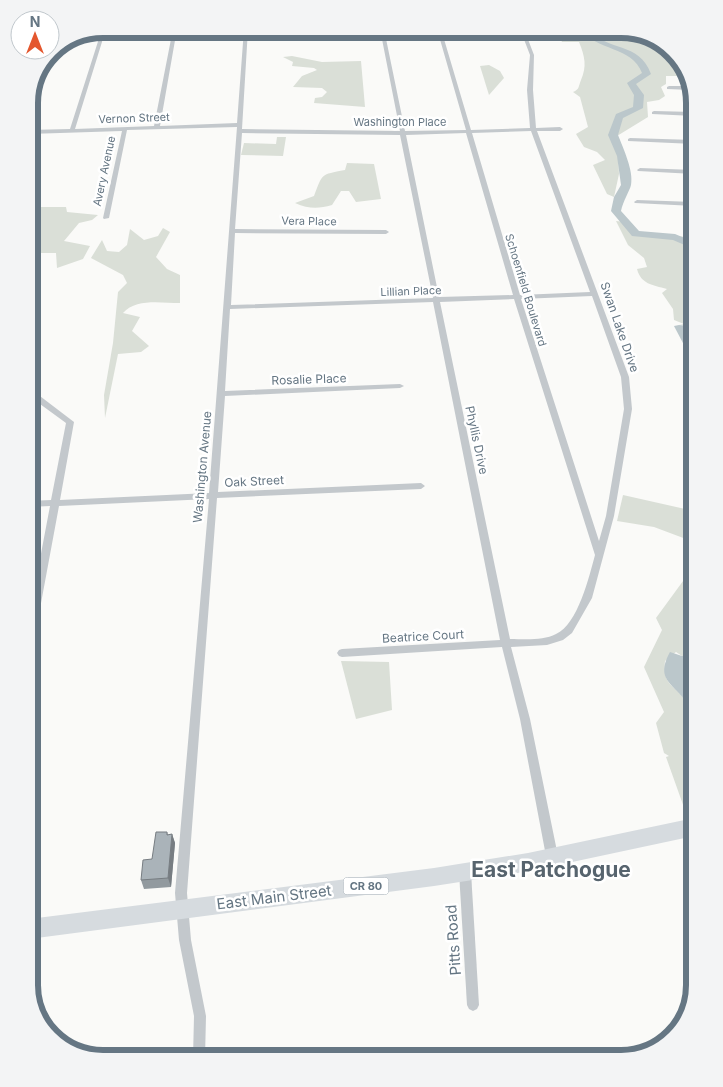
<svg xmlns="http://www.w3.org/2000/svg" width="723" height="1087" font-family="Inter,sans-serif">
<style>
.green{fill:#dadfd7}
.water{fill:#bbc7cb}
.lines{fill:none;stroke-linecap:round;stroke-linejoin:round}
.river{fill:#bbc7cb;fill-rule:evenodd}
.street{fill:#c3c8cc;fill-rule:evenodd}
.primary{fill:#d6dbdf;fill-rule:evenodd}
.wall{fill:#929a9f}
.shaded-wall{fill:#777d82}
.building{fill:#aab3b9;stroke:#777d82}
.labels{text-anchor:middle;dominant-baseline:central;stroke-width:5;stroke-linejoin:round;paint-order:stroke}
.far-street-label{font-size:11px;fill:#657683;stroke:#fff}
.shield{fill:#fff;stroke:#939fa8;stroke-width:1}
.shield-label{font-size:11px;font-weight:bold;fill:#657683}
.street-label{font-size:12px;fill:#657683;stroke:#fff}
.near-street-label{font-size:15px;fill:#657683;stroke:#fff}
.near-district-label{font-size:21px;font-weight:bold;fill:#57646e;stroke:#fff}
.rim{fill:none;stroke:#657683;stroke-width:6}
</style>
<rect width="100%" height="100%" fill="#fafaf8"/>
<g class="green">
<path d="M563 29H625L639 37 658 42 687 76H666V84L661 87 665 96 659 100 647 102 648 117 617 136 619 174 614 197 607 194 593 165 605 160 597 152 584 147 576 134 588 127 580 97 573 92C580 89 578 87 581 80 587 66 585 57 579 42H562L559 36 566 35Z"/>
<path d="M292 56 322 62 361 61 365 107 314 103 315 98 322 97 327 92 322 88 293 87 302 76 317 70 314 68 292 66 293 62 283 57Z"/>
<path d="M489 65 500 71 504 78 489 95 480 66Z"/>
<path d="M277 137H286L283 156 241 155 244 143 276 144Z"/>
<path d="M347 163 374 164 381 199 356 202 349 191H341L332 205C318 209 309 209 295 203L314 196C323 173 320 175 345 170Z"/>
<path d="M29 207H66L67 212 98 215 92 220 79 223 64 241 90 246 83 259 57 268 56 253H29Z"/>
<path d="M616 221 625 222C627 224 630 228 633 231 638 235 679 235 691 238L693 232 688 222H694V333L688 326 679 325 684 324 674 320 673 309 662 293 667 289C652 285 641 284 637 269L647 267 644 258 628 245Z"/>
<path d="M163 228 170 232 156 257 167 269 180 275V303C161 303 136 298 123 313L140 317 132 331 149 346 141 352 118 354 105 418 104 395 113 343 118 292 127 283 123 275 91 258 102 240 107 251 119 252 127 245 130 229 144 240 158 236Z"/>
<path d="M623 495 694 511V542L654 527 617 521Z"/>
<path d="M694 566V656H682L676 652 665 661C662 690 678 683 688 706 694 718 687 733 694 744V814L687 816 666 757 669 756 664 753 656 723 664 712 644 667 662 630 656 618Z"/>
<path d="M341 661 389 662 392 710 356 719Z"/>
</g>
<g class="water">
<path d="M679 325 688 326 694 333V364L674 326Z"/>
<path d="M670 652 682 656H694V744L686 723 691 718C688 684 650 688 670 652Z"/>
</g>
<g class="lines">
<path class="river" d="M580 29H588C607 52 639 41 651 74L636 84 644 95 643 108 623 118 618 135C623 148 634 171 631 185 630 190 623 201 621 211L639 231 675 234 694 242V249L673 240 632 236 611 211 614 197 621 185 617 156 608 135 616 114 633 107 634 95 627 83 642 73C632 46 596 51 580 29Z"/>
<g class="street">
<path d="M102 29H106L75 129 154 126 173 29H177L160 126 237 123 244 29H248L242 129 400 131 380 29H384L405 131 466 130 437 29H441L471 130 530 128 527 90 530 55 520 29H524L534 55 533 90 536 128 560 127 563 129 560 131H537L629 377 632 409 614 516 592 598 572 633 563 640 547 645 511 647 530 719 558 856 556 860 552 861 548 860 546 856 520 719 502 647 342 657 339 656 337 653 339 650 342 649 500 640 433 302 230 309 225 391 400 384 404 386 400 388 225 396 218 492 421 483 425 486 421 489 217 498 187 893 191 940 206 1016 205 1058H193L194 1016 179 940 175 893 209 499 59 506 34 641 32 644 29 645V617L50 506 29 507V501L51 500 66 423 29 396V390H32L74 422 60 500 209 493 237 127 127 130 109 218 104 219 103 218 122 131 29 134V130L70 129ZM531 131 590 292 520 295 472 133ZM242 133 400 135 433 298 231 305 235 233 386 234 389 232 386 230 235 229ZM466 133 513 295 439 297 406 135ZM592 296 621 377 624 409 606 516 599 541 521 299ZM514 299 595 555C589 577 578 624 556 634 543 641 524 639 510 639L440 302Z"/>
<path d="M669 86H690L691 90 667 89V87Z"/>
<path d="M654 111 694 112V116L652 114V112Z"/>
<path d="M630 138 694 140V144L628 141V139Z"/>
<path d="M640 168 694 170V174L638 171 637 170Z"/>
<path d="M637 200 694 202V206L635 203 634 202Z"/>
<path d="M465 867 469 868 471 872 479 1005 477 1009 473 1011 469 1009 467 1005 459 872 461 868Z"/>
</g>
<path class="primary" d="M694 818V836L530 871 434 886 29 939V919L434 868 528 853Z"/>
</g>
<path class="wall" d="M167 832 168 835 172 834 175 843 171 887 144 889 141 880Z"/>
<path class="shaded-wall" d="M172 834 175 843 171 887 168 878Z"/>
<path class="building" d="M156 832H167V835L172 834 168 878 141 880 143 860 152 859Z"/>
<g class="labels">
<g class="far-street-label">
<text transform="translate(134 118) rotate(-2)">Vernon Street</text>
<text x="400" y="122">Washington Place</text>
<text transform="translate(104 171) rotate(-78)">Avery Avenue</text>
<text transform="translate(309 221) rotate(1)">Vera Place</text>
<text transform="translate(526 290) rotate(73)">Schoenfield Boulevard</text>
<text transform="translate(411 291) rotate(-2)">Lillian Place</text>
</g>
<rect class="shield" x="343.5" y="877.5" width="45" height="17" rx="4"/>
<g class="shield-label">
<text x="366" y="886">CR 80</text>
</g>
<g class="street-label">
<text transform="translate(620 327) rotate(71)">Swan Lake Drive</text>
<text transform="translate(309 379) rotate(-2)">Rosalie Place</text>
<text transform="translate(477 440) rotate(78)">Phyllis Drive</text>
<text transform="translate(202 467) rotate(-85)">Washington Avenue</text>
<text transform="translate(254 481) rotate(-3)">Oak Street</text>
<text transform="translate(423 636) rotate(-3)">Beatrice Court</text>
</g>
<g class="near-street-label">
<text transform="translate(274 897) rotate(-7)">East Main Street</text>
<text transform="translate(453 940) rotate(-94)">Pitts Road</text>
</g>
<g class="near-district-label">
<text x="551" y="869">East Patchogue</text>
</g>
</g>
<path d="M0 0H723V1087H0ZM103 38H621A65 65 0 0 1 686 103V985A65 65 0 0 1 621 1050H103A65 65 0 0 1 38 985V103A65 65 0 0 1 103 38Z" fill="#f3f4f5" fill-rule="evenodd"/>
<path class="rim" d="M103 38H621A65 65 0 0 1 686 103V985A65 65 0 0 1 621 1050H103A65 65 0 0 1 38 985V103A65 65 0 0 1 103 38Z"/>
<g transform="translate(35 35)"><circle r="24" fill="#ffffff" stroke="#c1c8cd"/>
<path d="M0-4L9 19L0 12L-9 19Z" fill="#e4572e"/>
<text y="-8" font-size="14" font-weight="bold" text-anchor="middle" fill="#657683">N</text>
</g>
</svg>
